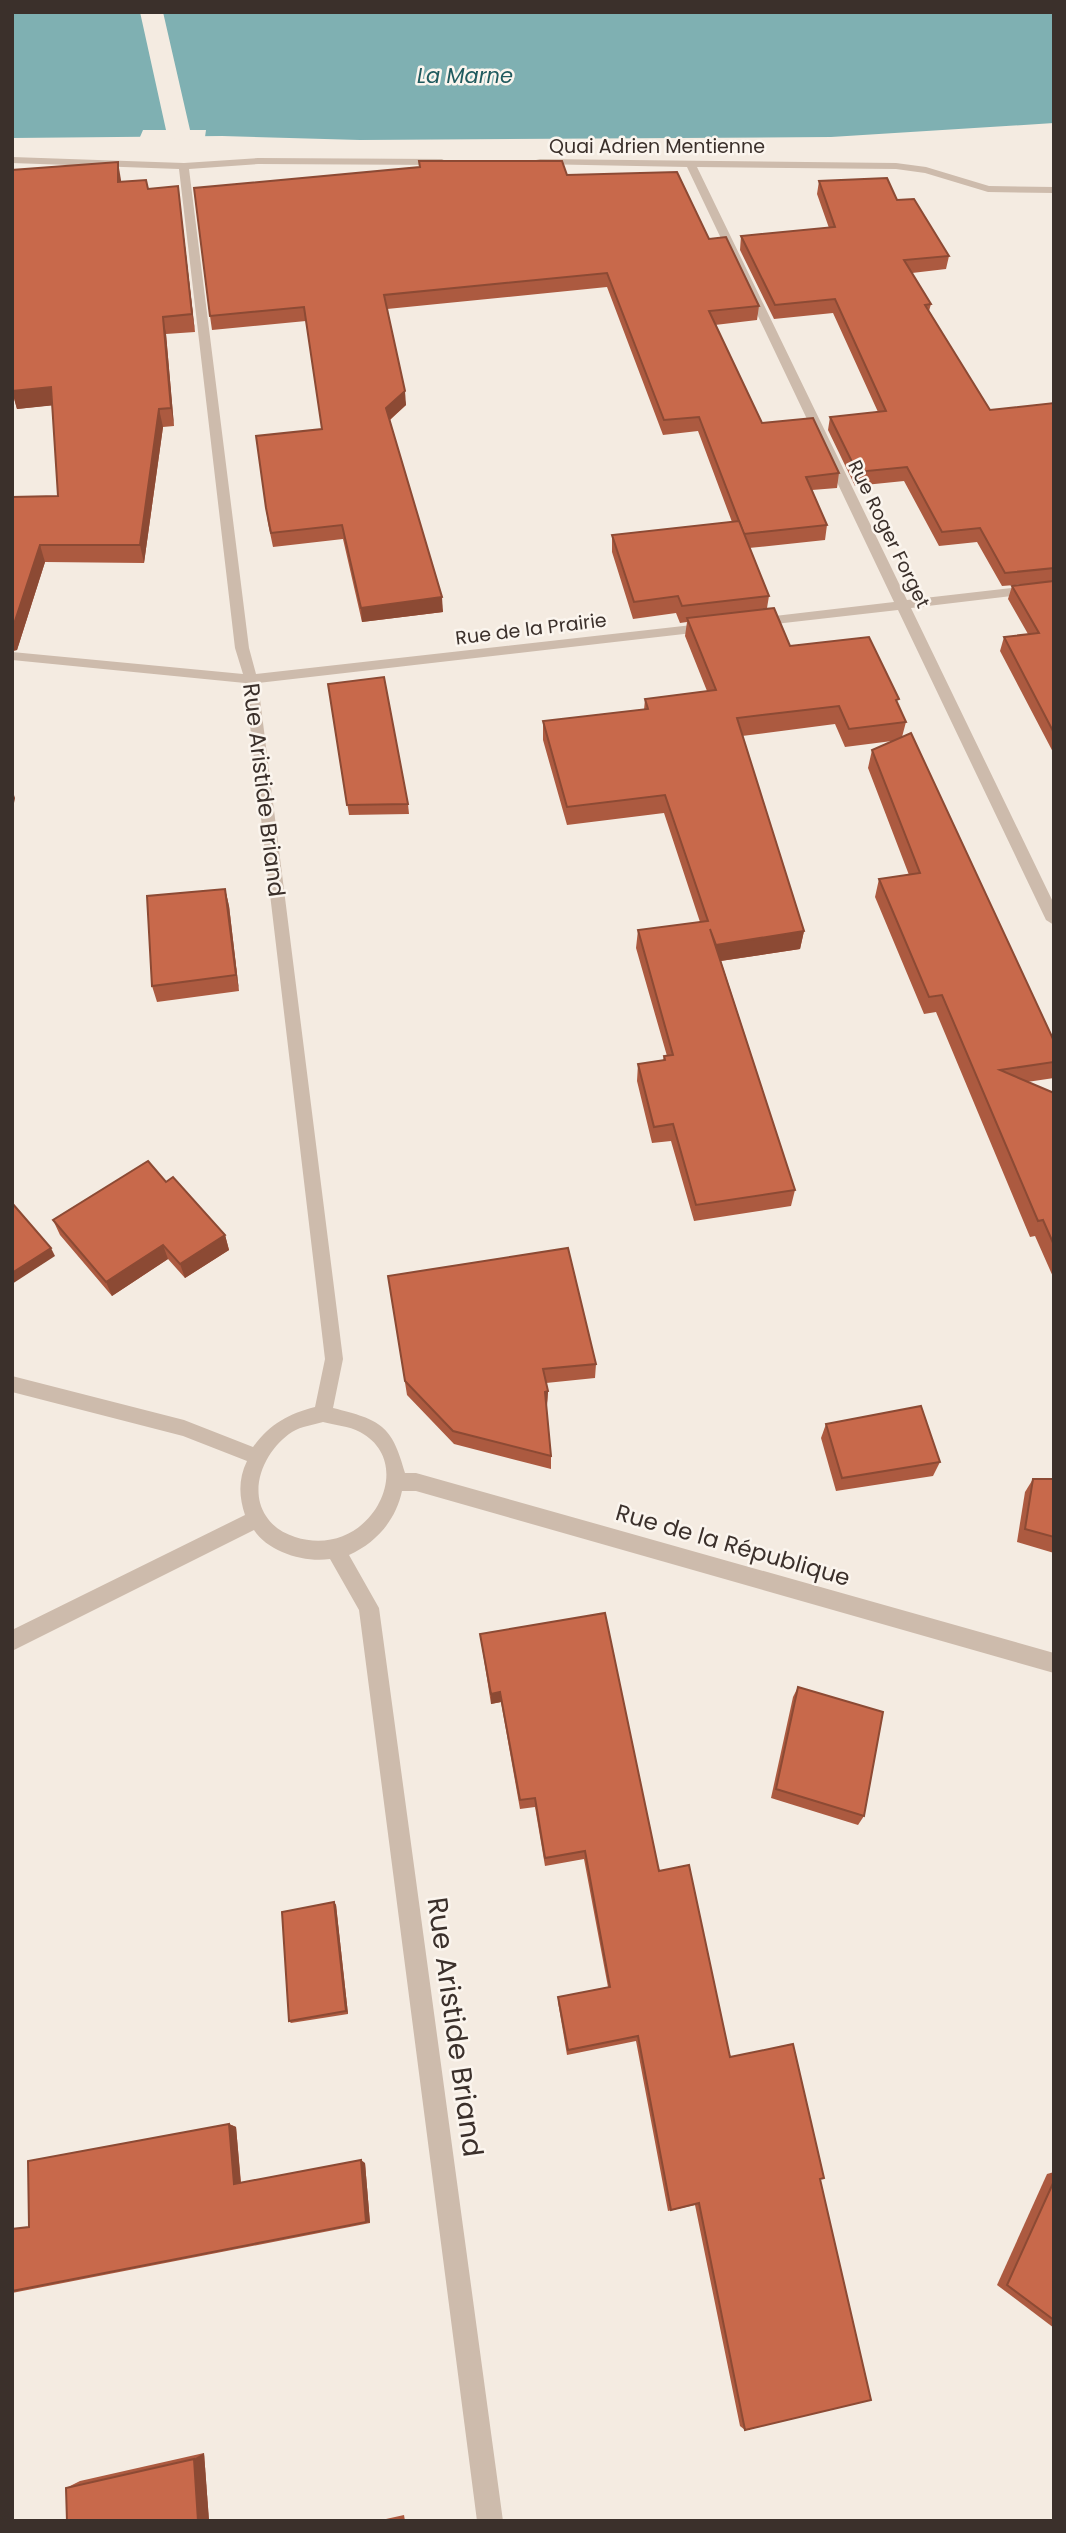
<svg xmlns="http://www.w3.org/2000/svg" width="1066" height="2533" font-family="Poppins,sans-serif">
<style>
.water{fill:#7fb0b2}
.pier{fill:#f4ebe1}
.lines{fill:none;stroke-linecap:round;stroke-linejoin:round}
.minor{fill:#cdbbac;fill-rule:evenodd}
.wall{fill:#ac5a40}
.shaded-wall{fill:#8c4a34}
.building{fill:#c8694b;stroke:#8c4a34;stroke-width:2}
.labels{text-anchor:middle;dominant-baseline:central;stroke-width:5;stroke-linejoin:round;paint-order:stroke}
.far-street-label{font-size:19px;fill:#3b302b;stroke:#fbf5ee}
.far-water-label{font-size:21px;font-style:italic;fill:#1f5a5e;stroke:#fbf5ee}
.street-label{font-size:23px;fill:#3b302b;stroke:#fbf5ee}
.near-street-label{font-size:28px;fill:#3b302b;stroke:#fbf5ee}
</style>
<rect width="100%" height="100%" fill="#f4ebe1"/>
<path class="water" d="M12 12H1054V123L831 137 360 140 222 136 12 138Z"/>
<path class="pier" d="M140 12H163L190 130H206L205 137H192L193 140 140 137 143 130H166Z"/>
<g class="lines">
<g class="minor">
<path d="M12 157 184 163 258 158 442 159 447 162 442 165 258 164 189 169 249 648 256 674 710 623 717 627 710 631 258 683 343 1359 333 1408C381 1420 392 1425 405 1473H416L1054 1653V1673L416 1491H402C396 1520 376 1543 349 1555L379 1608 503 2521H477L359 1610 330 1559C305 1563 268 1552 254 1530L12 1651V1630L245 1515C239 1497 238 1479 247 1461L183 1436 12 1392V1376L184 1420 253 1447C270 1424 288 1414 315 1407L325 1359 245 683 12 660V652L243 674 235 648 179 169 12 163ZM323 1422C334 1425 349 1426 360 1432 420 1464 369 1561 295 1537 283 1533 273 1527 266 1516 247 1487 267 1448 292 1432 302 1426 313 1425 323 1422Z"/>
<path d="M540 159 896 163 926 167 989 186 1054 187V193L988 192 925 173 896 169 697 167 907 600 1054 583V591L911 608 1054 904V925L1046 920 898 610 758 626 751 622 758 618 894 602 687 167 536 164V160Z"/>
</g>
</g>
<g class="wall">
<path d="M419 161 567 175 709 239 759 306 757 320 715 325 762 423 839 473 837 488 812 490 827 525 825 540 749 548 769 596 767 608 790 646 897 704 906 722 902 737 1054 1041V1078L1027 1082 1054 1093V1279L1035 1236 1030 1237 936 1012 924 1014 875 897 879 879 909 875 868 768 872 750 892 741 845 747 835 724 742 736 804 931 800 949 721 961 795 1190 791 1206 694 1221 671 1141 652 1143 637 1081 638 1064 663 1061 664 1056H667L636 948 638 930 700 922 664 813 567 825 543 740V721L644 710 645 699 707 691 685 636 687 622 680 623 676 613 633 619 612 552V535L732 522 698 431 663 435 607 287 387 309 406 405 390 420 443 612 362 622 343 539 273 547 268 523 256 436 322 430 306 321 212 330 210 316 420 167Z"/>
<path d="M146 180 148 189 178 186 195 332 166 334 174 426 163 427 144 563 45 562 17 650 12 651V497L58 496 53 405 17 409 12 391 121 182Z"/>
<path d="M819 181 897 200 949 256 946 269 912 273 931 304 929 311 990 410 1054 403V754L1000 651 1004 637 1028 634 1008 599 1012 586 1026 584 1002 586 977 542 939 546 904 481 855 486 828 430 830 417 878 412 833 313 774 319 740 250 741 236 829 228 817 194Z"/>
<path d="M328 684 408 804 409 814 349 815Z"/>
<path d="M225 889 229 906 239 991 157 1002 152 986Z"/>
<path d="M166 1182 225 1235 229 1250 185 1278 168 1259 112 1296 60 1235 53 1220Z"/>
<path d="M388 1276 596 1364 595 1378 546 1383 548 1391 547 1405H546L551 1456V1469L454 1444 407 1395Z"/>
<path d="M826 1424 940 1462 933 1476 836 1491 821 1438Z"/>
<path d="M1033 1479H1054V1553L1017 1542 1025 1492Z"/>
<path d="M480 1634 659 1871 730 2057 820 2179 745 2430 740 2426 695 2205 668 2211 636 2041 567 2055 558 2002V1997L608 1987 584 1859 545 1866 535 1807 520 1809 501 1702 491 1704Z"/>
<path d="M798 1687 864 1816 858 1825 771 1798 793 1697Z"/>
<path d="M334 1902 336 1905 348 2014 291 2023 289 2021Z"/>
<path d="M229 2124 236 2127 241 2183 365 2163 370 2223 12 2293V2229L29 2227Z"/>
<path d="M1054 2172V2328L997 2285 1047 2174Z"/>
<path d="M204 2453 209 2521H67L66 2488 80 2481Z"/>
<path d="M404 2515 405 2521H377Z"/>
</g>
<g class="shaded-wall">
<path d="M118 162 121 180 122 199 118 182Z"/>
<path d="M178 186 180 203 195 332 192 314Z"/>
<path d="M163 317 166 334 174 426 171 408Z"/>
<path d="M51 387 56 405 17 409 12 391Z"/>
<path d="M405 391 406 405 387 422 386 408Z"/>
<path d="M159 409 163 427 144 563 140 545Z"/>
<path d="M40 545 45 562 17 650 12 651V630Z"/>
<path d="M442 597 443 612 362 622 361 608Z"/>
<path d="M12 789 15 798 12 813Z"/>
<path d="M225 889 229 906 239 991 236 975Z"/>
<path d="M804 931 800 949 713 962 716 945Z"/>
<path d="M225 1235 229 1250 185 1278 180 1264Z"/>
<path d="M163 1245 168 1259 112 1296 106 1282Z"/>
<path d="M51 1248 55 1256 12 1284V1273Z"/>
<path d="M548 1391 547 1405 545 1406V1392Z"/>
<path d="M500 1692 501 1702 491 1704V1694Z"/>
<path d="M334 1902 336 1905 348 2014 346 2011Z"/>
<path d="M229 2124 236 2127 241 2186 234 2184Z"/>
<path d="M361 2160 365 2163 370 2223 366 2222Z"/>
<path d="M204 2453 209 2521H198L194 2459Z"/>
</g>
<g class="building">
<path d="M419 161H562L567 175 677 172 709 239 726 237 759 306 709 311 762 423 813 418 839 473 806 477 827 525 744 534 699 417 664 420 607 273 384 295 405 391 386 408 442 597 361 608 342 525 271 533 266 508 256 436 322 429 304 307 210 316 194 188 420 167Z"/>
<path d="M118 162V182L146 180 148 189 178 186 192 314 163 317 171 408 159 409 140 545H40L12 630V497L58 496 51 387 12 391V170Z"/>
<path d="M887 178 897 200 914 199 949 256 904 260 931 304 925 305 990 410 1054 403V568L1005 573 980 528 942 532 907 467 857 472 830 417 886 411 835 299 775 305 741 236 835 227 819 181Z"/>
<path d="M739 521 769 596 682 606 678 596 634 602 612 535Z"/>
<path d="M1054 581V733L1004 637 1039 633 1012 586Z"/>
<path d="M774 608 790 646 869 637 899 699 896 700 906 722 849 729 839 706 737 718 804 931 716 945 710 929 795 1190 696 1205 673 1124 654 1127 638 1064 665 1060 664 1056 673 1055 638 930 708 921 665 795 567 807 543 721 648 709 645 699 716 690 687 618Z"/>
<path d="M384 677 408 804 347 805 328 684Z"/>
<path d="M911 733 1054 1041V1062L1000 1070 1054 1093V1245L1043 1220 1038 1221 942 995 929 997 879 879 920 873 872 750Z"/>
<path d="M225 889 236 975 152 986 147 896Z"/>
<path d="M148 1161 166 1182 173 1177 225 1235 180 1264 163 1245 106 1282 53 1220Z"/>
<path d="M12 1203 51 1248 12 1273Z"/>
<path d="M568 1248 596 1364 543 1369 548 1391 545 1392 551 1456 453 1431 405 1381 388 1276Z"/>
<path d="M921 1406 940 1462 842 1478 826 1424Z"/>
<path d="M1033 1479H1054V1537L1025 1529Z"/>
<path d="M605 1613 659 1871 689 1865 730 2057 793 2044 824 2178 820 2179 871 2400 745 2430 699 2203 671 2210 638 2036 568 2050 558 1997 610 1987 585 1851 545 1858 535 1798 520 1800 500 1692 491 1694 480 1634Z"/>
<path d="M798 1687 883 1712 864 1816 776 1789Z"/>
<path d="M334 1902 346 2011 289 2021 282 1912Z"/>
<path d="M229 2124 234 2184 361 2160 366 2222 12 2291V2229L29 2227 28 2161Z"/>
<path d="M1054 2181V2320L1007 2285Z"/>
<path d="M194 2459 198 2521H67L66 2488Z"/>
</g>
<g class="labels">
<g class="far-street-label">
<text x="657" y="146">Quai Adrien Mentienne</text>
<text transform="translate(889 534) rotate(64)">Rue Roger Forget</text>
<text transform="translate(531 629) rotate(-7)">Rue de la Prairie</text>
</g>
<g class="far-water-label">
<text x="465" y="75">La Marne</text>
</g>
<g class="street-label">
<text transform="translate(264 790) rotate(83)">Rue Aristide Briand</text>
<text transform="translate(733 1545) rotate(16)">Rue de la République</text>
</g>
<g class="near-street-label">
<text transform="translate(455 2027) rotate(82)">Rue Aristide Briand</text>
</g>
</g>
<rect width="1066" height="2533" fill="none" stroke="#3b302b" stroke-width="28"/>
</svg>
